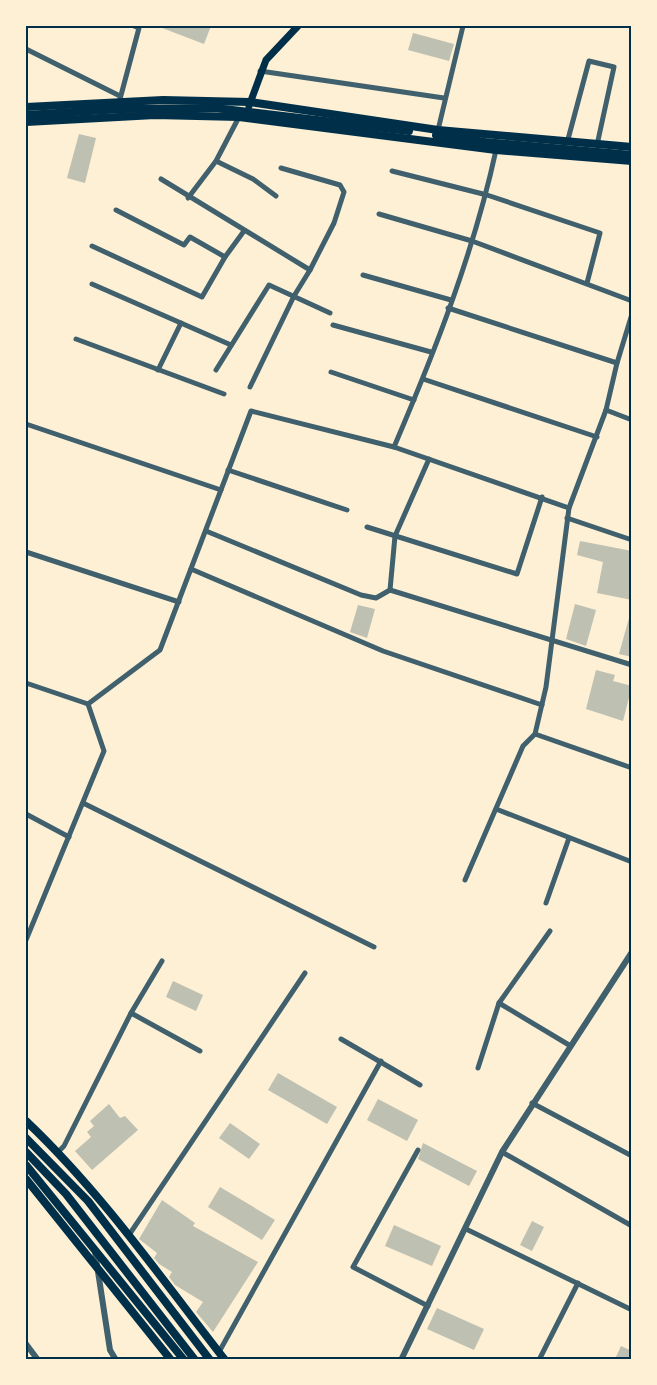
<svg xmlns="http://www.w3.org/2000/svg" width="657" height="1385" font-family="'Work Sans',sans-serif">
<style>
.building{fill:#bec0b2}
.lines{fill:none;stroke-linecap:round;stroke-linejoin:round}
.minor{stroke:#3f606c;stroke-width:5}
.tertiary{stroke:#3f606c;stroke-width:6}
.secondary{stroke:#003049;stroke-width:7}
.primary{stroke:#003049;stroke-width:8}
.neatline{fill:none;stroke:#003049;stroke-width:2}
</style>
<rect width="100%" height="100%" fill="#fdf0d5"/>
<g class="building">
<path d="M157 26H211L204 44Z"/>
<path d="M413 33 454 44 449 61 408 50Z"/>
<path d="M79 134 96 138 85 183 67 178Z"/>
<path d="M580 541 632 551V600L597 593 603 562 577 555Z"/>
<path d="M575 604 596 610 586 646 566 639Z"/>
<path d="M358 605 375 609 367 638 350 632Z"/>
<path d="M629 618H632V657L619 654Z"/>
<path d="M596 670 615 675 613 681 632 686 623 721 586 709Z"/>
<path d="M173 981 203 995 196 1011 166 997Z"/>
<path d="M278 1073 337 1107 327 1124 268 1090Z"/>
<path d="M378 1099 418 1120 407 1141 367 1120Z"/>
<path d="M109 1104 120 1118 125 1116 138 1130 92 1170 75 1151 91 1137 87 1132 94 1126 90 1121Z"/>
<path d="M230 1123 260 1144 249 1159 219 1138Z"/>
<path d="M423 1143 477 1171 469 1186 418 1159Z"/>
<path d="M220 1187 275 1220 262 1240 208 1207Z"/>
<path d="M162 1200 195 1223 193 1226 258 1262 213 1332 196 1312 203 1302 175 1285 169 1277 172 1272 159 1264 154 1258 157 1253 139 1239Z"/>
<path d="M532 1221 544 1227 532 1251 520 1245Z"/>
<path d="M394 1225 441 1246 432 1266 385 1246Z"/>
<path d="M437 1308 484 1329 474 1350 427 1329Z"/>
<path d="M621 1346 632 1351V1359H615Z"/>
</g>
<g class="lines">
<g class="minor">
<path d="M26 49 120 96"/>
<path d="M260 71 444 98"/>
<path d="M120 99 139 28 134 26"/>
<path d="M438 130 463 26"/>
<path d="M567 143 589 61 614 67 597 145"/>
<path d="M216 161 253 179 276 196"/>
<path d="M281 168 340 185 344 192 334 223 310 270"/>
<path d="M392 171 487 195 600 233 587 283"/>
<path d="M161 179 310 270 294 296 250 387"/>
<path d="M188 198 216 161 239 117"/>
<path d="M116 210 184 245 190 237 225 257 244 231"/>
<path d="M379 214 472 241 632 301"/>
<path d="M92 246 202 297 225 257"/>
<path d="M363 275 451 300"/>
<path d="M92 284 231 345"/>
<path d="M448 308 617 363"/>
<path d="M333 325 431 352"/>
<path d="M76 339 224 394"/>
<path d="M158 370 181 323"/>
<path d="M216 370 269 285 330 313"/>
<path d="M331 372 414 400"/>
<path d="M423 379 597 437"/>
<path d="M606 410 632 420"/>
<path d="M26 424 221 490"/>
<path d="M394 447C435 351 474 252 496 150"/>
<path d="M228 470 347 510"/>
<path d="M567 518 632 540"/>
<path d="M367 527 517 574 542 497"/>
<path d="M206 531 361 595 376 598 390 590 395 536 429 459"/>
<path d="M26 552 179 602"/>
<path d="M191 569 383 651 542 705"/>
<path d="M390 590 632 665"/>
<path d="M26 683 88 704"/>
<path d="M535 734 632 768"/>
<path d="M83 803 374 947"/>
<path d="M496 809 632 862"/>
<path d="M26 814 69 837"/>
<path d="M465 880 523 746 535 734 546 687 569 508 606 410 617 363 632 314"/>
<path d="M546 903 569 838"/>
<path d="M26 940 104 751 88 704 160 650 251 411 394 447 569 508"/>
<path d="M499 1003 569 1045"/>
<path d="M131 1013 200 1051"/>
<path d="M341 1039 420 1085"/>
<path d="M478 1068 499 1003 550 931"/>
<path d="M532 1103 632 1156"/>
<path d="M418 1150 353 1267 428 1306"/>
<path d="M58 1152 64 1146 131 1013 162 961"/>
<path d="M502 1152 632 1226"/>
<path d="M466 1229 632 1310"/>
<path d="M129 1235 305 973"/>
<path d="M219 1352 381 1061"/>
<path d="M539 1360 578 1283"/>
</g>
<g class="tertiary">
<path d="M95 1252 110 1350 116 1360"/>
<path d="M26 1344 38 1360"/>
<path d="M401 1360 502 1152 632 952"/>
</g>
<path class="secondary" d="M249 106 266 60 298 26"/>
<g class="primary">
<path d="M26 107 163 100 250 102 438 130 632 147"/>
<path d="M26 115 122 109 215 108 409 131"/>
<path d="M26 122 155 115 239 117 496 150 632 161"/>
<path d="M436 135 485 142 632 155"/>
<path d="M26 1121C101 1192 161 1278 225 1360"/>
<path d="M26 1138 88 1201 210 1360"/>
<path d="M26 1152 66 1194 195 1360"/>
<path d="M26 1165 184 1360"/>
<path d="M26 1179 171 1360"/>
</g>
</g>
<rect width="657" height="1385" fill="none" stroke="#fdf0d5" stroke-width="54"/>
<rect x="27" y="27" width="603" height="1331" class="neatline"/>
</svg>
